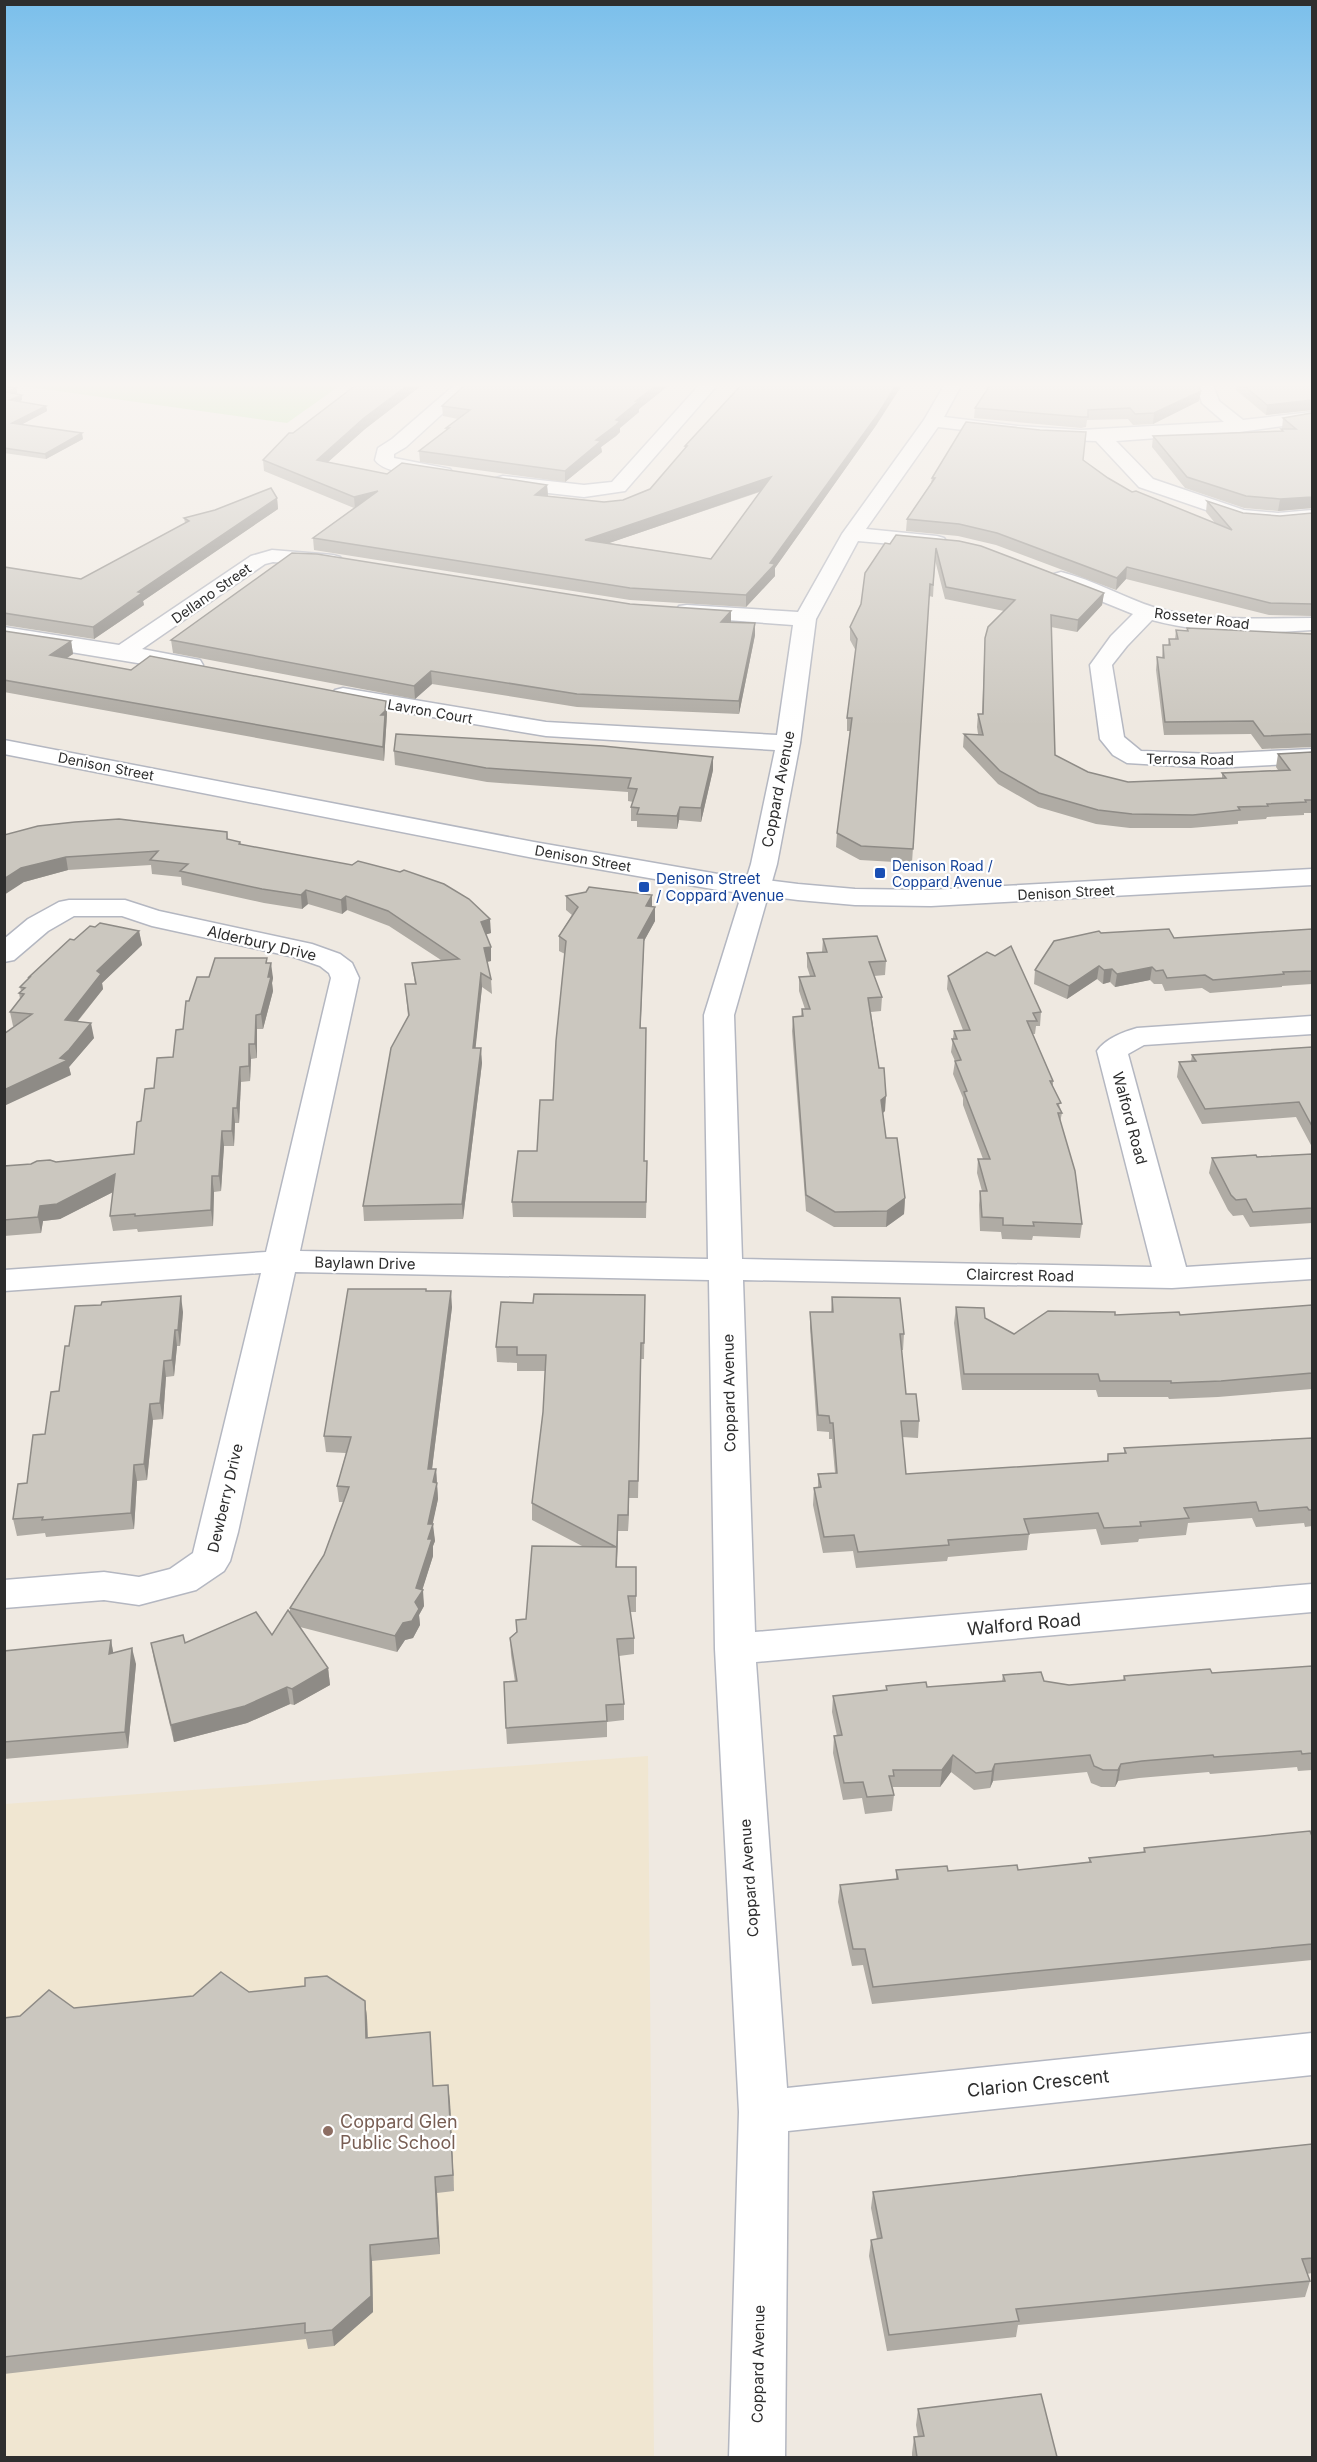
<svg xmlns="http://www.w3.org/2000/svg" width="1317" height="2462" font-family="Inter,sans-serif">
<style>
.education{fill:#f0e6d1}
.green{fill:#b6e59e}
.lines{fill:none;stroke-linecap:round;stroke-linejoin:round}
.minor-casing{stroke:#b4b7c1;stroke-width:3}
.tertiary-casing{stroke:#b4b7c1;stroke-width:3}
.minor{fill:#fff;fill-rule:evenodd}
.tertiary{fill:#fff;fill-rule:evenodd}
.wall{fill:#afaba4;fill-rule:evenodd}
.shaded-wall{fill:#8e8b86}
.building{fill:#cbc7bf;stroke:#8e8b86;stroke-width:1.5;fill-rule:evenodd}
.transit-dot{fill:#1a4fb4;stroke:#fff;stroke-width:2}
.education-dot{fill:#8d6e63;stroke:#fff;stroke-width:2}
.labels{text-anchor:middle;dominant-baseline:central;stroke-width:4.5;stroke-linejoin:round;paint-order:stroke}
.far-street-label{font-size:14px;fill:#2e2e2e;stroke:#fff}
.far-transit-label{font-size:14px;fill:#164399;stroke:#fff;text-anchor:start}
.street-label{font-size:15px;fill:#2e2e2e;stroke:#fff}
.transit-label{font-size:15px;fill:#164399;stroke:#fff;text-anchor:start}
.near-street-label{font-size:18px;fill:#2e2e2e;stroke:#fff}
.near-education-label{font-size:18px;fill:#785e54;stroke:#fff;text-anchor:start}
</style>
<rect width="100%" height="100%" fill="#efe9e1"/>
<path class="education" d="M648 1756 654 2457 5 2458V1804Z"/>
<path class="green" d="M30 382H345L287 423 22 386Z"/>
<g class="lines">
<g class="minor-casing">
<g id="minor">
<path d="M458 382H477L406 447 394 454V458L450 469 453 473 450 477 443 479C426 476 384 474 375 460L378 448 392 439Z"/>
<path d="M702 382H720L625 491 584 497 503 488 496 486 493 482 496 478 503 476 584 485 612 482Z"/>
<path d="M946 382H963L944 417 1018 426 1081 430 1224 422 1202 403 1196 382H1212L1219 401 1243 420 1312 412V422L1240 432 1116 441 1153 479 1244 510 1278 513 1312 510V522L1278 525 1241 522 1139 487 1096 441 1039 439 938 427 866 529 937 536 944 538 947 542 944 546 937 548 858 541 816 619 800 743 777 864 734 1015 742 1259 1152 1267 1097 1051C1105 1039 1123 1032 1137 1028L1312 1016V1034L1144 1045 1128 1054 1186 1267 1312 1259V1279L1172 1288 743 1280 755 1632 1312 1584V1612L756 1662 787 2088 1312 2033V2075L788 2131 785 2458H729L739 2112 715 1649 709 1280 295 1272 238 1532 230 1561 224 1571 196 1590 139 1605 104 1600 4 1608V1580L104 1572 139 1577 170 1569 193 1553 261 1273 4 1291V1270L266 1252 331 978 329 973 320 966 294 957 152 926 122 916H74L48 931 14 960 4 962V939L28 919 59 902 69 900H125L159 911 312 944 340 954 352 963 359 978 300 1251 708 1259 704 1015 751 864 775 750 546 736 343 702 335 700 331 695 335 690 343 688 546 722 777 735 793 625 687 617 679 616 676 611 679 606 687 605 798 612 842 534 924 420Z"/>
<path d="M272 550 333 555 340 557 343 561 340 565 333 567 273 562 265 564 142 649 200 660 203 665 200 670 192 672 4 641V627L119 645 251 556Z"/>
<path d="M1061 572C1094 580 1124 598 1156 608 1207 622 1260 618 1312 618V630C1259 634 1204 634 1152 620L1127 646 1112 665 1124 737 1141 751 1212 754 1312 749V763L1212 768 1127 763 1113 755 1100 739 1090 665 1111 636 1133 614 1054 582 1051 578 1054 574Z"/>
</g>
</g>
<g class="tertiary-casing">
<path id="tertiary" d="M4 740 534 842 718 874 798 884 855 889 931 890 1312 869V885L931 906 855 905 798 900 718 890 534 858 4 754Z"/>
</g>
<use href="#minor" class="minor"/>
<use href="#tertiary" class="tertiary"/>
</g>
<g class="wall">
<path d="M360 382H426L365 429 328 462 387 474 547 485 548 496 604 502 623 500 650 489 685 450V446L877 424 775 568V576L746 607 630 600 314 550 313 538 354 508 264 471 263 460 293 433ZM760 492 711 559 609 543Z"/>
<path d="M472 382H673L639 409V412L620 428V432L616 436 601 447 602 452 565 482 420 462 419 451 446 431V428L458 419 443 416 442 406Z"/>
<path d="M992 382H1153L1151 385 1201 391 1199 401 1153 424 1133 425 1128 419 1087 420 1086 427 1081 428 974 418 975 408Z"/>
<path d="M1237 382H1312V410L1266 415 1236 390Z"/>
<path d="M4 386 16 388 17 393 15 394 22 395V400L19 402 46 406 47 411 21 425 83 439 46 459 4 453Z"/>
<path d="M1312 413V508L1278 511 1244 508 1185 488 1152 447 1153 436 1281 431V429H1282L1283 418Z"/>
<path d="M1083 460 1108 478 1132 492 1215 523 1206 512 1207 501 1243 513 1280 516 1312 513V616L1269 615 1126 579 1116 590 996 545 958 536 906 531 907 519 931 483 932 478Z"/>
<path d="M277 498 278 509 143 601 144 605 94 639 4 625V567L81 579 185 523 184 518Z"/>
<path d="M896 535 1104 593 1102 605 1077 632 1051 627 1055 755 1088 772 1128 782 1222 778V773L1278 770 1276 767 1278 754 1312 752V813H1304V815L1267 817 1266 819 1238 821V824L1191 828H1130L1096 824 1038 807 998 784 963 747 964 734H978L977 727 978 714H982L985 638 1004 611 945 599 935 560 933 597 929 596 912 863 860 860 836 847 837 833 850 731H847V718L856 651 850 640V627L890 544Z"/>
<path d="M731 622 755 623V635L739 714 577 707 432 684 415 699 173 653 171 640Z"/>
<path d="M1187 628 1312 634V747L1262 749 1251 734 1164 735 1156 670 1157 657H1162L1163 645H1168L1169 639H1175L1176 630 1187 631Z"/>
<path d="M4 631 71 641 73 654 66 658 131 670 386 701 387 714 384 761 4 692Z"/>
<path d="M394 751 713 757V770L701 822 679 820 677 829 637 827V821H631V807L633 802 628 801V792L487 782 395 765Z"/>
<path d="M227 832 228 840 240 842 241 844 491 933 486 934 491 961 487 962 491 979 492 994 482 987 475 1048 482 1063 463 1219 364 1221 363 1206 408 1016 405 984H415L412 963 441 960 389 926 347 910 342 914 308 904 302 909 264 903 182 885 181 877 152 874 151 865 68 870 24 882 4 835Z"/>
<path d="M652 895V906L655 907V921L644 941 640 1028 644 1161 647 1176 646 1218 513 1217 512 1202 537 1151 553 1100 565 954 559 951V936L572 915 566 910V896Z"/>
<path d="M95 927 139 931 142 945 102 983 103 989 78 1021 94 1038 69 1067 71 1075 15 1027 13 1026 10 1012 20 999 19 993 21 991 20 987 29 978V977L74 940Z"/>
<path d="M1312 929V984L1282 986V987L1210 993 1202 988 1165 991 1162 984H1154L1150 980 1115 987 1110 982 1103 984 1097 979 1067 999 1034 984 1035 970 1101 933 1174 938Z"/>
<path d="M823 939 886 961 885 975 874 976 882 997 881 1011 871 1012 885 1111 883 1113 886 1138 905 1198 904 1214 886 1227H834L806 1211 792 1031 793 1017 801 1016 802 1009H805L799 991V977L810 976 807 967V953L822 952Z"/>
<path d="M268 963 273 978 272 983 273 991 263 1029H257V1058L251 1059 250 1081 241 1082 239 1123H235L234 1146H224L221 1191 214 1192 213 1226 138 1232 137 1229 113 1231 110 1216 113 1192 60 1219 43 1221 41 1233 4 1236V1166L56 1162 134 1154 141 1121 154 1088 173 1057 183 1029 189 1001 209 977Z"/>
<path d="M948 976 1041 1012 1040 1026H1036L1035 1034H1032L1053 1081V1087L1062 1113 1060 1122 1082 1224 1080 1238 1033 1236 1032 1240 1002 1239 1001 1232 980 1231 979 1205 980 1191H982L977 1173 978 1159H983L963 1105V1098L953 1074 955 1061 951 1052 954 1031 963 1030 947 989Z"/>
<path d="M1312 1047V1147L1296 1117 1202 1124 1177 1077 1179 1062 1191 1061 1192 1055Z"/>
<path d="M1312 1154V1223L1250 1227 1243 1215 1233 1216 1228 1210 1209 1173 1212 1158 1257 1157Z"/>
<path d="M426 1291 452 1307 432 1469H436L438 1499 432 1524 435 1541 433 1546V1556L422 1590 424 1606 419 1615 420 1625 413 1638 405 1640 397 1652 300 1627 328 1668 330 1685 294 1705 290 1704 247 1723 174 1742 154 1660 151 1643H185L272 1635 290 1613V1608L324 1555 344 1502H339L337 1486 346 1453 326 1452 324 1436Z"/>
<path d="M645 1295 644 1359H641L638 1498H629L628 1531H618L617 1567H636V1612H630L634 1638V1654L619 1656 624 1704V1720L607 1722V1737L507 1744 506 1728 515 1682 511 1655 510 1638 516 1632 526 1619 584 1547 532 1520V1503L543 1412 545 1371H517V1363L497 1362 496 1347 533 1303Z"/>
<path d="M832 1297 904 1334 903 1350H901L906 1394 919 1421 918 1438 902 1437 906 1474 1107 1461 1108 1454 1124 1453V1448L1312 1438V1526L1305 1527 1304 1523 1256 1527 1252 1518 1188 1523 1186 1535 1139 1539 1138 1542 1101 1545 1096 1529 1029 1534 1027 1550 948 1557 947 1561 856 1568 853 1551 823 1553 813 1505 814 1488H818V1474L835 1473 832 1439H829V1432L817 1431 810 1328V1312H831Z"/>
<path d="M1312 1305V1389L1218 1397 1169 1399 1168 1397H1098L1096 1390H962L954 1323 956 1307 985 1318 1014 1334 1115 1315H1180Z"/>
<path d="M183 1312 180 1346H177L174 1376 166 1377 163 1419 153 1420 147 1480 137 1481 134 1529 46 1537 45 1533 17 1536 13 1519 45 1434 59 1391Z"/>
<path d="M111 1640 113 1653 136 1664 128 1748 4 1759V1651Z"/>
<path d="M1312 1666V1770L1298 1771 1297 1767 1210 1774 1209 1772 1139 1778 1118 1781 1115 1787H1101L1091 1783 1087 1772 993 1781 990 1788 974 1790 951 1772 940 1787H893L894 1795 892 1811 865 1814 862 1798 843 1800 833 1753 834 1736H837L832 1712 833 1696 886 1690V1686L927 1687 1002 1681 1003 1675 1069 1685 1123 1680 1124 1676 1212 1673Z"/>
<path d="M1312 1836V1960L872 2004 863 1965 852 1966 838 1902 840 1885 896 1880V1870L948 1871 1018 1870 1089 1862V1858L1143 1853 1144 1848Z"/>
<path d="M249 1992 365 2001 367 2018 368 2038 430 2032 433 2086 450 2102 454 2191 437 2193 440 2254 372 2261 373 2312 334 2346 308 2349 306 2339 4 2374V2018L74 2008Z"/>
<path d="M1312 2144V2273L1307 2274 1310 2281 1305 2297 1018 2325 1016 2337 887 2351 869 2256 871 2240 877 2239 871 2208 873 2192Z"/>
<path d="M918 2409 1057 2457H912V2453L914 2437H918L916 2425Z"/>
</g>
<g class="shaded-wall">
<path d="M412 382H426L365 429 318 471 317 460 364 418Z"/>
<path d="M660 382H673L639 409V412L620 428V432L616 436 601 447 602 452 565 482V471L636 401Z"/>
<path d="M898 382H904L877 424 775 568V576L746 607V595L770 563Z"/>
<path d="M1149 382H1153L1145 396 1147 386Z"/>
<path d="M16 388 17 393 7 398 6 392Z"/>
<path d="M1201 391 1199 401 1153 424 1154 413Z"/>
<path d="M22 395V400L11 406 10 400Z"/>
<path d="M1312 400V410L1266 415 1267 405Z"/>
<path d="M46 406 47 411 13 429 12 423Z"/>
<path d="M82 433 83 439 46 459 45 454Z"/>
<path d="M771 477 770 488 586 551 585 540Z"/>
<path d="M547 485 548 496 535 495Z"/>
<path d="M378 491 355 509 354 497Z"/>
<path d="M1312 497V508L1278 511 1280 499Z"/>
<path d="M277 498 278 509 143 601 144 605 94 639 93 627 138 592Z"/>
<path d="M1127 567 1126 579 1116 590 1117 578Z"/>
<path d="M1104 593 1102 605 1077 632 1078 620Z"/>
<path d="M731 611V623L721 622Z"/>
<path d="M755 623V635L739 714V701Z"/>
<path d="M71 641 73 654 52 668 50 655Z"/>
<path d="M431 671 432 684 415 699 414 686Z"/>
<path d="M386 701 387 714 384 761 381 715Z"/>
<path d="M713 757V770L701 822V808Z"/>
<path d="M680 807 679 820 677 829V816Z"/>
<path d="M66 857 68 870 24 882 4 895V879L21 868Z"/>
<path d="M306 890 308 904 302 909 301 895Z"/>
<path d="M652 895V909L646 906Z"/>
<path d="M346 896 347 910 342 914 341 900Z"/>
<path d="M655 907V921L644 941 640 1043 638 938Z"/>
<path d="M490 919 491 933 481 936V922Z"/>
<path d="M139 931 142 945 102 983 103 989 67 1034 65 1020 97 971Z"/>
<path d="M491 947V961L485 962 484 948Z"/>
<path d="M271 963 273 978 272 983 273 991 263 1029 261 1014Z"/>
<path d="M1099 966 1097 979 1067 999 1069 986Z"/>
<path d="M1152 967 1150 980 1115 987 1117 974Z"/>
<path d="M1112 969 1110 982 1103 984 1104 970Z"/>
<path d="M481 973 482 987 474 1063 473 1048Z"/>
<path d="M256 1015 257 1029V1058L255 1044Z"/>
<path d="M91 1023 94 1038 69 1067 71 1075 4 1106V1090L60 1058Z"/>
<path d="M249 1044 251 1059 250 1081 249 1066Z"/>
<path d="M481 1048 482 1063 463 1219 462 1204Z"/>
<path d="M240 1067 241 1082 239 1123 237 1108Z"/>
<path d="M886 1096 885 1111 880 1115 881 1100Z"/>
<path d="M233 1108 235 1123 234 1146 232 1131Z"/>
<path d="M222 1131 224 1146 221 1191 219 1176Z"/>
<path d="M115 1174 117 1190 60 1219 43 1221 41 1233 38 1217 40 1206Z"/>
<path d="M212 1176 214 1192 213 1226 211 1210Z"/>
<path d="M905 1198 904 1214 886 1227 887 1211Z"/>
<path d="M451 1291 452 1307 430 1485 428 1469Z"/>
<path d="M181 1296 183 1312 180 1346 178 1330Z"/>
<path d="M175 1330 177 1346 174 1376 172 1360Z"/>
<path d="M164 1361 166 1377 163 1419 160 1403Z"/>
<path d="M150 1404 153 1420 147 1480 144 1464Z"/>
<path d="M134 1465 137 1481 134 1529 131 1513Z"/>
<path d="M436 1469 438 1499 431 1532 433 1524 435 1541 433 1546V1556L422 1591 423 1590 424 1606 419 1615 420 1625 413 1638 405 1640 397 1652 395 1636 415 1602 416 1588Z"/>
<path d="M629 1481V1498L628 1531V1515Z"/>
<path d="M618 1515V1531L616 1583V1567Z"/>
<path d="M111 1640 114 1657 109 1654Z"/>
<path d="M132 1648 136 1664 128 1748 125 1732Z"/>
<path d="M328 1668 330 1685 294 1705 292 1689Z"/>
<path d="M287 1687 290 1704 247 1723 174 1742 171 1725Z"/>
<path d="M953 1755 951 1772 940 1787 942 1770Z"/>
<path d="M995 1764 993 1781 990 1788 992 1771Z"/>
<path d="M1121 1764 1118 1781 1115 1787 1118 1770Z"/>
<path d="M365 2001 367 2018 368 2055 366 2038Z"/>
<path d="M448 2085 450 2102 454 2191 453 2175Z"/>
<path d="M435 2177 437 2193 440 2254 438 2238Z"/>
<path d="M370 2245 372 2261 373 2312 334 2346 332 2330Z"/>
</g>
<g class="building">
<path d="M360 382H412L364 418 317 460 387 474 402 463 547 485 535 495 604 502 623 500 650 489 687 446H685L744 382H898L878 414 770 563 775 564 746 595 630 588 313 538 378 491 354 497 263 460 289 433H293ZM771 477 711 559 585 540Z"/>
<path d="M472 382H660L636 401H639L616 420 620 421 616 425 596 440 601 441 565 471 419 451 449 428H446L470 410 442 406 465 385Z"/>
<path d="M992 382H1149L1147 386 1198 382 1201 391 1154 413 1135 414 1130 408 1088 410V417H1082L975 408Z"/>
<path d="M1240 382H1312V400L1267 405Z"/>
<path d="M4 386 16 388 6 392 22 395 10 400 46 406 12 423 82 433 45 454 4 448Z"/>
<path d="M1312 413V497L1280 499 1246 496 1187 477 1153 436 1283 431 1281 429H1296L1283 418Z"/>
<path d="M966 422 1040 430 1086 432 1083 460 1108 478 1132 492 1136 491 1232 530 1207 501 1243 513 1280 516 1312 513V604L1270 603 1127 567 1117 578 997 533 959 524 907 519 935 478H932Z"/>
<path d="M271 488 277 498 138 592 142 593 93 627 4 613V567L81 579 189 521 184 518 215 510Z"/>
<path d="M896 535 959 541 981 546 1104 593 1078 620 1051 615 1055 755 1088 772 1128 782 1226 778 1222 773 1290 770 1278 754 1312 752V800H1305L1306 802 1267 804 1268 806 1238 807 1240 810 1193 815 1132 814 1098 810 1039 793 1000 771 964 734 983 735 978 714H983L985 638 988 627 1015 600 946 587 936 548 933 585 930 584 913 849 861 846 837 833 852 718H847L857 639 850 627 861 604 865 573 885 543 890 544Z"/>
<path d="M292 553 317 554 630 604 731 611 721 622 755 623 739 701 577 694 431 671 414 686 171 640Z"/>
<path d="M1187 628 1312 634V734L1264 736 1253 721 1165 722 1157 657 1164 658 1163 645H1170L1169 639H1178L1176 630 1188 631Z"/>
<path d="M4 631 71 641 50 655 131 670 150 656 386 701 385 711 381 715H385L383 747 4 680Z"/>
<path d="M396 734 603 746 713 757 701 808 680 807 677 816 637 814 639 808 631 807 637 789 628 788 631 778 486 768 394 751Z"/>
<path d="M119 819 227 832V839L240 842 239 844 352 865 358 861 400 872 404 870 444 884 469 899 490 919 481 922 491 947 484 948 491 979 481 973 473 1048H481L462 1204 363 1206 391 1048 409 1015 405 984H416L412 963 459 959 388 911 346 896 341 900 306 890 301 895 262 889 180 871 188 864 150 860 158 851 66 857 21 868 4 879V835L38 826 75 822Z"/>
<path d="M589 887 652 895 646 906 655 907 638 938H644L640 1028H646L644 1161H647L646 1202H512L518 1151H537L540 1100H553L556 1041 566 941 559 936 578 907 566 896 586 892Z"/>
<path d="M100 923 139 931 97 971 101 974 65 1020 91 1023 69 1050 60 1058 68 1060 4 1090V1034L32 1014 10 1012 24 994 19 993 25 988 20 987 30 977H29L70 939 74 940 90 926 95 927Z"/>
<path d="M1169 929 1174 938 1312 929V971L1283 972 1284 974 1213 980 1205 975 1167 978 1163 970 1156 971 1152 967 1117 974 1112 969 1104 970 1099 966 1069 986 1035 970 1054 941 1099 931 1101 933Z"/>
<path d="M877 936 886 961 869 962 882 997 868 998 879 1068H884L886 1096 881 1100 886 1138H897L905 1198 887 1211 835 1212 806 1195 793 1017 803 1016 802 1009H810L799 977 815 976 807 953 827 952 823 939Z"/>
<path d="M1011 946 1041 1012 1033 1013 1037 1021H1027L1053 1081H1050L1061 1103 1057 1104 1062 1113H1058L1075 1171 1082 1224 1033 1222 1034 1226 1003 1225V1218L982 1217 980 1191H987L978 1159H990L964 1092 967 1091 955 1061 961 1060 952 1039H957L954 1031 970 1030 948 976 987 952 995 956Z"/>
<path d="M215 958H267L266 963H271L268 977H271L261 1014 256 1015 255 1044H249V1066L240 1067 237 1108H233L232 1131H222L219 1176H212L211 1210 135 1216V1214L110 1216 115 1174 57 1204 40 1206 38 1217 4 1220V1166L31 1164 37 1161 50 1160 56 1162 134 1154 137 1122 141 1121 145 1089 154 1088 157 1058 173 1057 176 1030 183 1029 186 1001H189L197 977H209Z"/>
<path d="M1312 1047V1126L1299 1102 1205 1109 1179 1062 1196 1061 1192 1055Z"/>
<path d="M1312 1154V1208L1253 1212 1246 1199 1236 1200 1231 1195 1212 1158 1256 1155 1257 1157Z"/>
<path d="M348 1289H426V1291H451L428 1469H436L433 1482 437 1483 428 1524H433L428 1539H432L416 1588 423 1590 415 1602 419 1609 412 1621 403 1623 395 1636 290 1608 324 1555 349 1487 337 1486 351 1437 324 1436Z"/>
<path d="M534 1294 645 1295 644 1343H641L638 1481H629L628 1515H618L616 1567H636V1596H628L634 1638 617 1639 624 1704 606 1705 607 1721 506 1728 504 1682 517 1681 510 1638 517 1632 516 1620 526 1619 532 1546 616 1547 532 1503 543 1412 546 1355H517V1347H496L501 1302 533 1303Z"/>
<path d="M181 1296 178 1330H175L172 1360 164 1361 160 1403 150 1404 144 1464 134 1465 131 1513 42 1520 43 1517 13 1519 18 1484 27 1483 33 1435 45 1434 51 1392 59 1391 65 1346H69L75 1306 101 1305 102 1302Z"/>
<path d="M832 1297 900 1298 904 1334H900L906 1394H916L919 1421H901L906 1474 1108 1461V1454L1126 1453 1124 1448 1312 1438V1510H1309L1307 1507 1259 1511 1256 1502 1184 1508 1189 1518 1140 1522 1141 1526 1104 1528 1098 1513 1024 1519 1029 1534 948 1540 949 1545 858 1552 854 1535 824 1537 814 1488 821 1487 818 1474 837 1473 833 1423H830L829 1416 818 1415 810 1312H833Z"/>
<path d="M1312 1305V1373L1221 1381 1171 1383V1381H1100L1098 1374H964L956 1307 984 1308 985 1318 1014 1334 1048 1311 1115 1312V1315L1179 1312 1180 1315Z"/>
<path d="M288 1610 328 1668 292 1689 287 1687 245 1706 171 1725 151 1643 183 1635 185 1643 256 1612 272 1635Z"/>
<path d="M111 1640 109 1654 132 1648 125 1732 4 1742V1651Z"/>
<path d="M1312 1666V1753L1302 1754 1301 1751 1214 1757 1213 1755 1142 1761 1121 1764 1118 1770H1103L1094 1766 1090 1755 995 1764 992 1771 976 1773 953 1755 942 1770H893L894 1776H889L894 1795 867 1797 863 1782 844 1783 834 1736 842 1735 833 1696 887 1690 886 1686 926 1682 927 1687 1005 1681 1003 1675 1041 1672 1044 1681 1069 1685 1125 1680 1124 1676 1210 1669 1212 1673Z"/>
<path d="M1310 1831 1312 1836V1944L873 1987 865 1949H853L840 1885 898 1879 896 1870 947 1866 948 1871 1017 1865 1018 1870 1091 1862 1089 1858 1145 1852 1144 1848Z"/>
<path d="M221 1972 249 1992 305 1986V1978L327 1976 365 2001 366 2038 430 2032 433 2086 448 2085 453 2175 435 2177 438 2238 370 2245 371 2296 332 2330 305 2333V2323L4 2357V2018L20 2016 49 1990 74 2008 193 1996Z"/>
<path d="M1312 2144V2258L1302 2259 1310 2281 1016 2309 1019 2321 889 2335 871 2240 882 2238 873 2192Z"/>
<path d="M1041 2394 1057 2457H917L914 2437 924 2436 918 2409Z"/>
</g>
<linearGradient id="sky" x2="0" y2="1"><stop stop-color="#7abfeb"/><stop offset="0.53" stop-color="#f8f5f2"/><stop offset="1" stop-color="#f8f5f2" stop-opacity="0"/></linearGradient>
<rect width="1317" height="726" fill="url(#sky)"/>
<g class="transit-dot">
<rect x="874" y="867" width="12" height="12" rx="3"/>
<rect x="638" y="881" width="12" height="12" rx="3"/>
</g>
<circle class="education-dot" cx="328" cy="2131" r="6"/>
<g class="labels">
<g class="far-street-label">
<text transform="translate(211 593) rotate(-35)">Dellano Street</text>
<text transform="translate(1202 618) rotate(7)">Rosseter Road</text>
<text transform="translate(430 711) rotate(10)">Lavron Court</text>
<text transform="translate(1190 759) rotate(1)">Terrosa Road</text>
<text transform="translate(106 766) rotate(11)">Denison Street</text>
<text transform="translate(583 858) rotate(10)">Denison Street</text>
<text transform="translate(1066 892) rotate(-3)">Denison Street</text>
</g>
<g class="far-transit-label">
<text x="892" y="865">Denison Road /<tspan x="892" dy="16">Coppard Avenue</tspan></text>
</g>
<g class="street-label">
<text transform="translate(778 789) rotate(-79)">Coppard Avenue</text>
<text transform="translate(262 943) rotate(13)">Alderbury Drive</text>
<text transform="translate(1130 1118) rotate(75)">Walford Road</text>
<text transform="translate(365 1263) rotate(1)">Baylawn Drive</text>
<text transform="translate(1020 1275) rotate(1)">Claircrest Road</text>
<text transform="translate(729 1393) rotate(-91)">Coppard Avenue</text>
<text transform="translate(225 1498) rotate(-77)">Dewberry Drive</text>
<text transform="translate(749 1878) rotate(-94)">Coppard Avenue</text>
<text transform="translate(758 2364) rotate(-89)">Coppard Avenue</text>
</g>
<g class="transit-label">
<text x="656" y="878">Denison Street<tspan x="656" dy="17">/ Coppard Avenue</tspan></text>
</g>
<g class="near-street-label">
<text transform="translate(1024 1624) rotate(-5)">Walford Road</text>
<text transform="translate(1038 2083) rotate(-6)">Clarion Crescent</text>
</g>
<g class="near-education-label">
<text x="340" y="2121">Coppard Glen<tspan x="340" dy="21">Public School</tspan></text>
</g>
</g>
<rect width="1317" height="2462" fill="none" stroke="#2e2e2e" stroke-width="12"/>
</svg>
